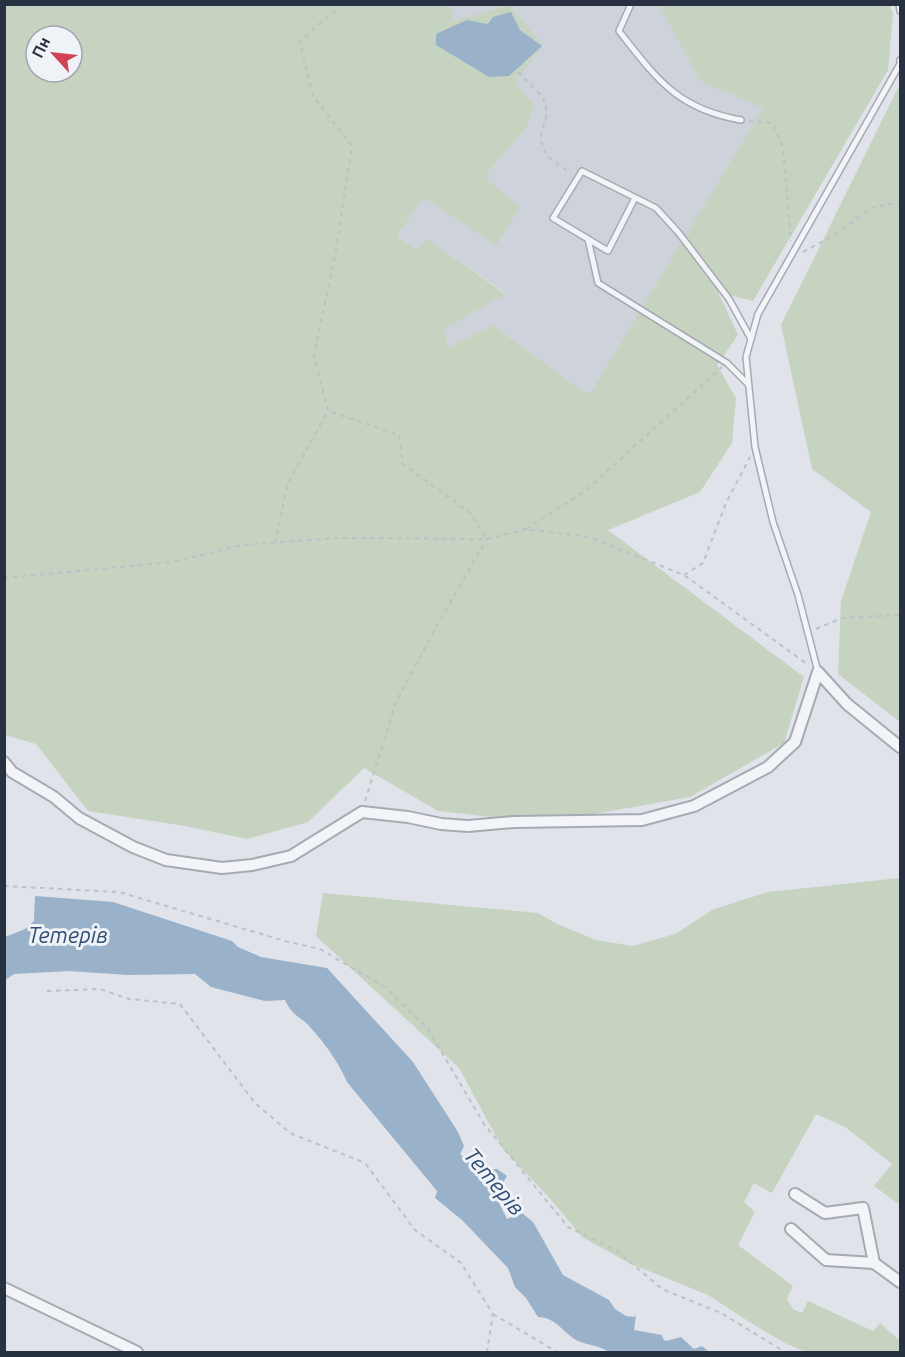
<svg xmlns="http://www.w3.org/2000/svg" width="905" height="1357" font-family="Ubuntu,sans-serif">
<style>
.built{fill:#ced2db}
.green{fill:#c5d3c0;fill-rule:evenodd}
.water{fill:#9ab1ca}
.lines{fill:none;stroke-linecap:round;stroke-linejoin:round}
.service-casing{stroke:#a5aab3;stroke-width:8}
.minor-casing{stroke:#a5aab3;stroke-width:14}
.path{stroke:#bdc1c8;stroke-width:2;stroke-dasharray:4.5 4.5;stroke-linecap:butt}
.service{stroke:#f2f4f7;stroke-width:5}
.minor{stroke:#f2f4f7;stroke-width:10}
.labels{text-anchor:middle;dominant-baseline:central;stroke-width:6;stroke-linejoin:round;paint-order:stroke}
.water-label{font-size:22px;font-style:italic;fill:#314f75;stroke:#eff2f6}
</style>
<rect width="100%" height="100%" fill="#e0e3e9"/>
<path class="built" d="M450 5H659L700 81 764 107 591 392 582 391 448 348 444 329 505 293 427 238 417 250 397 236 424 197 485 179 489 171 528 126 534 105 515 82 525 25 509 5 453 22Z"/>
<g class="green">
<path d="M450 4 454 21 509 5 543 45 515 82 534 105 528 126 489 171 486 179 520 207 496 246 424 197 397 236 417 250 427 238 505 294 444 329 448 347 492 325 582 391 591 392 763 108 700 81 659 5H890L893 14 888 70 753 301 718 292 738 335 717 365 736 398 732 443 700 492 608 530 804 677 784 743 690 797 594 814 491 817 438 811 364 768 308 822 247 839 185 826 88 811 36 744 5 735 4 5ZM467 20 520 30 542 45ZM36 36H72V72H36Z"/>
<path d="M900 84V722L838 674 841 601 871 512 812 469 781 325Z"/>
<path d="M900 878V1205L874 1186 892 1164 845 1127 816 1114 772 1193 754 1183 744 1202 755 1212 738 1245 793 1286 787 1299 793 1309 802 1313 808 1301 873 1331 880 1323 900 1341V1352H806L785 1343 754 1325 708 1295 629 1263 582 1237 548 1196 503 1149 459 1068 316 936 323 893 538 913 557 924 596 940 633 946 675 934 714 909 768 892Z"/>
</g>
<g class="water">
<path d="M511 12 520 30 542 46 509 76 489 77 436 45V34L467 20 488 24 493 17Z"/>
<path d="M35 896 113 902 232 941 238 947 261 957 327 968 413 1062 458 1132 464 1146 460 1154C472 1165 481 1170 497 1169L507 1176 504 1181 497 1199 507 1219 522 1213 533 1222 563 1275 609 1300 615 1309 626 1316 634 1317 636 1315 634 1330 662 1335 663 1339 666 1341 681 1337 694 1349 702 1346 709 1352H609C599 1345 589 1346 578 1341 563 1333 556 1317 538 1317L526 1298 515 1287 508 1268 462 1220 435 1198 437 1191 347 1082C339 1063 324 1042 310 1027 299 1015 293 1017 285 1000L265 1001 211 987 195 974 128 975 69 971 14 974 5 980V937L25 929 34 921Z"/>
</g>
<g class="lines">
<g class="service-casing">
<g id="service">
<path d="M631 4 619 31C657 79 677 109 741 120"/>
<path d="M899 4 900 11"/>
<path d="M635 198 608 251 553 218 582 171 656 208 678 232 729 299 751 339"/>
<path d="M588 239 598 283 727 363 748 384"/>
<path d="M818 672 798 595 773 522 755 447 746 357 758 314 900 64V60"/>
</g>
</g>
<g class="minor-casing">
<g id="minor">
<path d="M4 762 12 772 54 797 79 818 133 847 166 860 222 868 252 865 291 856 362 812 408 817 441 824 468 826 514 822 642 820 694 806 768 767 795 742 818 672 847 704 900 747"/>
<path d="M795 1194 825 1213 863 1208 874 1263"/>
<path d="M791 1229 826 1260 874 1263 900 1282"/>
<path d="M4 1288 137 1352"/>
</g>
</g>
<g class="path">
<path d="M342 4 300 41 313 96 352 146 335 256 314 355 328 411 399 435 403 464 470 513 487 539"/>
<path d="M468 5 470 4"/>
<path d="M518 72 543 97 547 114 540 138 547 156 570 173"/>
<path d="M749 121 773 123 783 148 791 241"/>
<path d="M803 252 835 235 871 208 900 202"/>
<path d="M526 529 584 492 722 367"/>
<path d="M275 543 288 483 328 411"/>
<path d="M684 575 703 563 726 503 750 457"/>
<path d="M4 578 172 562 243 545 337 538 487 539 526 529 589 537 684 575 807 664"/>
<path d="M816 629 842 618 900 615"/>
<path d="M365 801 396 702 439 622 487 539"/>
<path d="M4 886 119 892 285 941 320 949 385 987 428 1029 484 1124 568 1227 616 1250 662 1289 721 1313 785 1352"/>
<path d="M47 991 100 989 129 999 180 1004 255 1103 290 1133 365 1163 415 1230 461 1263 493 1314 487 1352"/>
<path d="M493 1314 557 1352"/>
</g>
<use href="#service" class="service"/>
<use href="#minor" class="minor"/>
</g>
<g class="labels">
<g class="water-label">
<text x="68" y="934">Тетерів</text>
<text transform="translate(495 1181) rotate(50)">Тетерів</text>
</g>
</g>
<rect width="905" height="1357" fill="none" stroke="#283141" stroke-width="12"/>
<g transform="translate(54 54) rotate(297)"><circle r="28" fill="#eff2f6" stroke="#9fa5ae" stroke-width="1.5"/>
<path d="M0-4.5L10 22L0 15L-10 22Z" fill="#d14257"/>
<text y="-9" font-size="16" font-weight="bold" text-anchor="middle" fill="#283141">Пн</text>
</g>
</svg>
